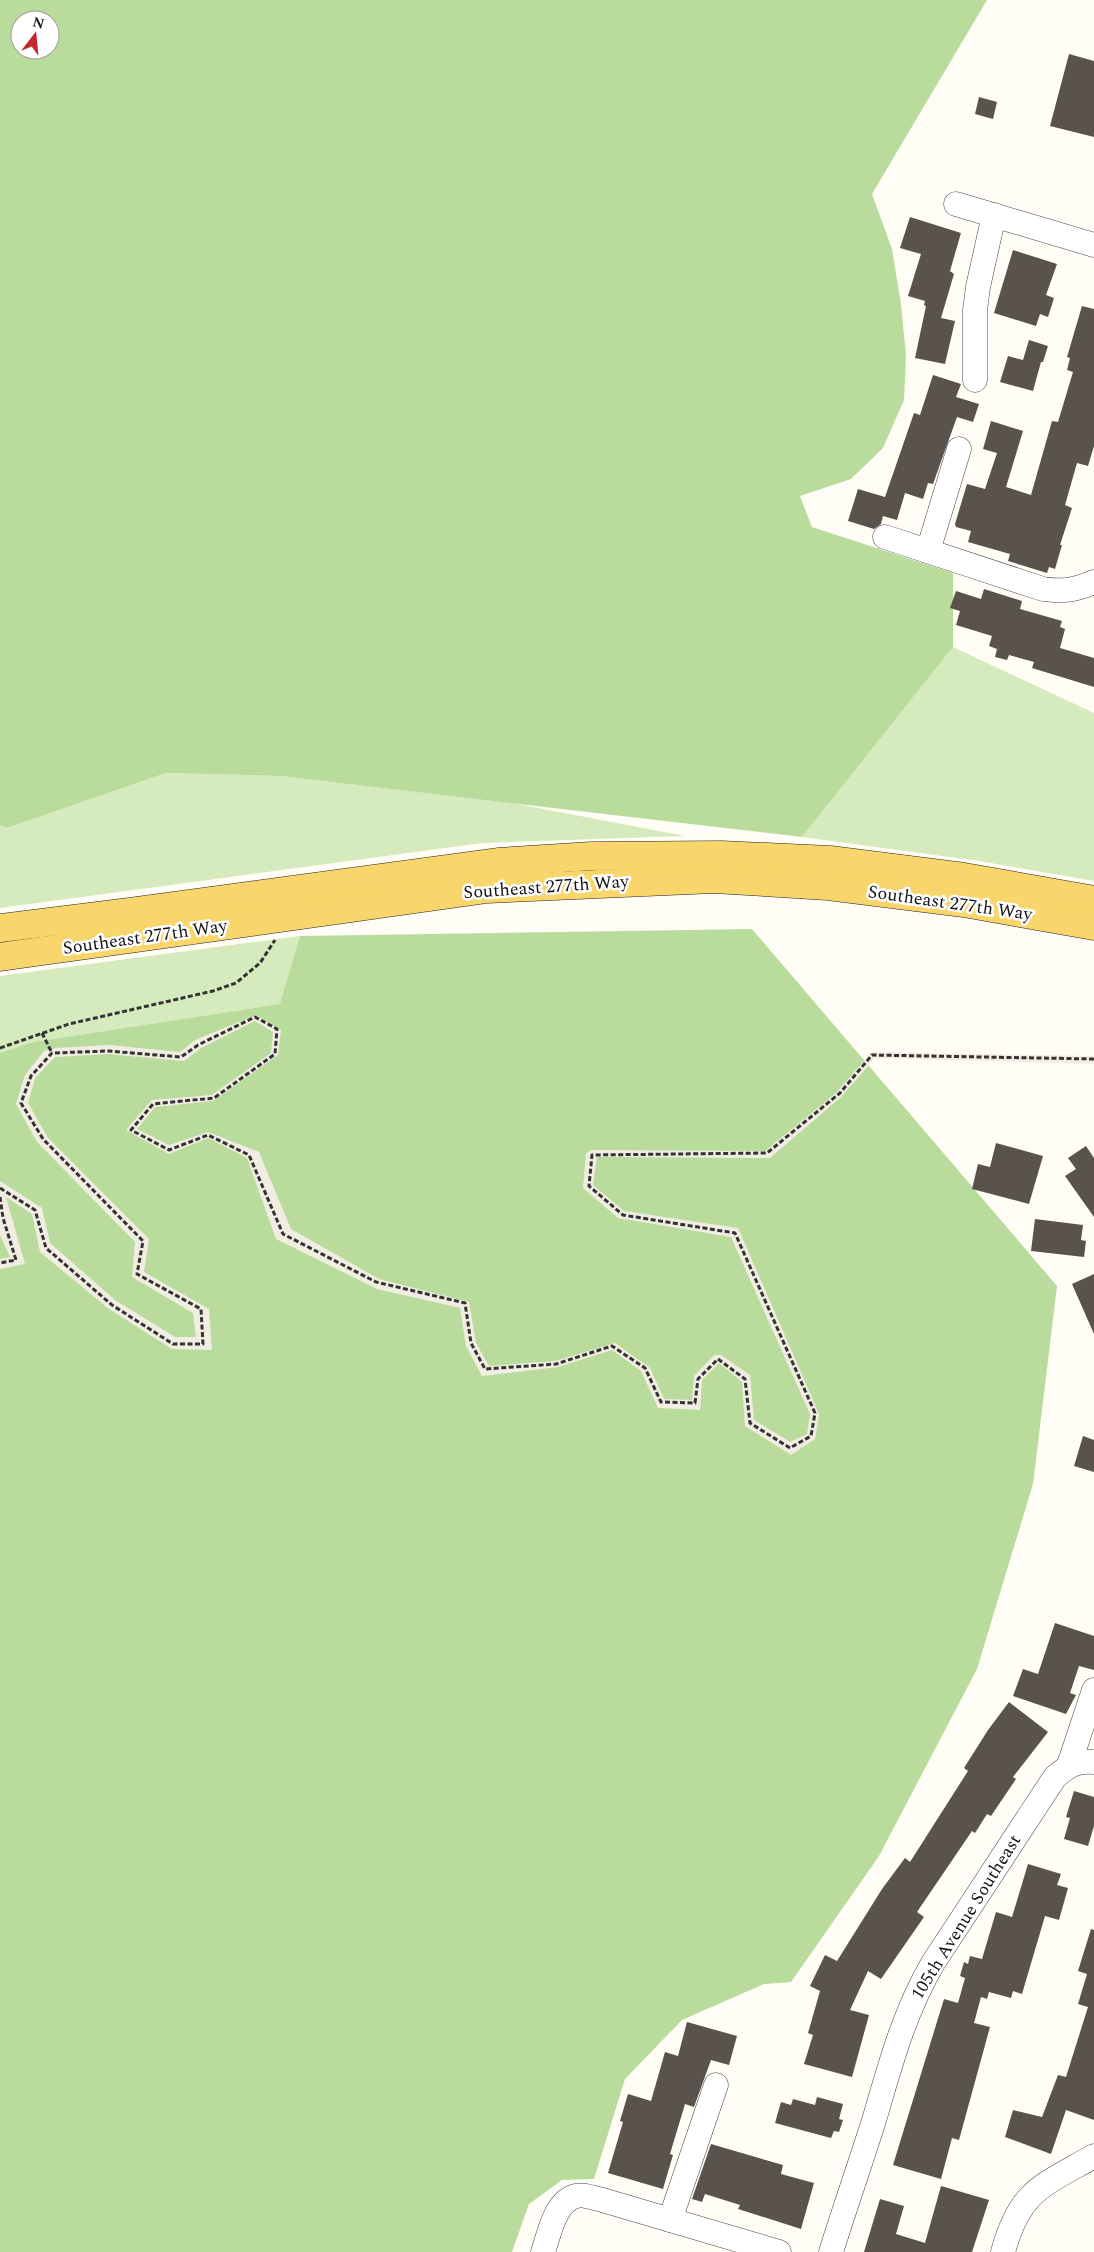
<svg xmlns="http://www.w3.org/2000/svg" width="1094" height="2252" font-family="Spectral,serif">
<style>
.green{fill:#d5ebbd}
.forest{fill:#b9dc9c;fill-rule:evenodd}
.plaza{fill:#f1ede2}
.building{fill:#5a524d}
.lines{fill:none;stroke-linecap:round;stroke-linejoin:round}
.minor-casing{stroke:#444;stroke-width:25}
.major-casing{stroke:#222;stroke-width:29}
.path{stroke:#333;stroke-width:3;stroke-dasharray:5 2.5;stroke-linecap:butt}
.minor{stroke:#fff;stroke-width:24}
.major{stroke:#f9d66b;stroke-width:28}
.labels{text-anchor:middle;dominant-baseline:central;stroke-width:5;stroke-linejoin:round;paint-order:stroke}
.street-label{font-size:18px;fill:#111;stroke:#fff}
</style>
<rect width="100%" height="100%" fill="#fffdf5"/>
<g class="green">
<path d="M953 647 1094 713V881L979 861 802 837Z"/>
<path d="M166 773 280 776 512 803 685 836 482 843 0 908V825L7 828Z"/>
<path d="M300 936 281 1004 33 1042 0 1053V976Z"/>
</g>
<g class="forest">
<path d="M0 0H987L872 194 892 249 901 304 906 356 904 400 883 448 851 479 800 496 812 527 953 573V647L802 837 280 776 166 773 7 828 0 825ZM20 20H50V50H20Z"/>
<path d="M752 929 1057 1286 1033 1484 977 1669 879 1856 791 1982 764 1984 682 2020 625 2079 594 2179 562 2180 529 2204 512 2252H0V1053L33 1042 280 1004 300 936Z"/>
</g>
<path class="plaza" d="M256 1015 281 1030 278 1055 213 1101 155 1107 137 1129 169 1145 208 1132 259 1152 291 1229 379 1279 469 1302 476 1343 489 1366 555 1361 615 1343 650 1368 664 1399 692 1400 694 1376 714 1355H721L750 1375 754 1420 790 1442 807 1434 810 1414 731 1237 618 1218 583 1188 586 1153 592 1150 765 1151 836 1093 872 1052 1094 1056V1064L875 1058 841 1097 770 1158 597 1157 593 1185 624 1211 738 1228 819 1414 815 1439 791 1455 745 1426 742 1382 719 1363 702 1380 700 1410 658 1408 641 1371 612 1350 558 1367 482 1376 466 1346 460 1308 377 1289 276 1239 247 1158 208 1138 169 1154 126 1130 152 1100 212 1095 271 1053 273 1032 255 1021 201 1048 184 1061 108 1054 55 1057 35 1078 28 1103 48 1138 149 1239 144 1272 209 1309 212 1350 172 1349 109 1309 40 1252 32 1214 6 1197 25 1264 0 1269V1259L10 1257 0 1235V1181L42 1208 50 1243 115 1300 175 1337H196L193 1313 132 1277 135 1242 37 1142 16 1104 25 1075 44 1051 56 1048 109 1045 180 1052 195 1040Z"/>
<g class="building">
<path d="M1069 54 1094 61V137L1050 126Z"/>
<path d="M979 97 997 102 993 119 975 114Z"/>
<path d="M910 217 961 233 950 271 954 274 941 318 955 321 945 364 915 358 926 306 924 305 925 301 908 296 921 254 900 248Z"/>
<path d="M1013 250 1057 264 1046 295 1054 298 1048 317 1040 314 1036 326 994 313Z"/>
<path d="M1082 306 1094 309V446L1088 466 1077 463 1065 505 1072 508 1060 545H1062L1055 569 1049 567 1047 573 1008 561 1010 554 968 542 971 531 956 527 955 524 967 484 985 489 997 453 983 449 991 421 1023 431 1006 487 1031 495 1052 421 1058 422 1073 372 1067 370 1070 358 1067 357Z"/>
<path d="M1029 340 1048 346 1043 362H1041L1033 391 1000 382 1008 356 1023 360Z"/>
<path d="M933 375 961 384 956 397 979 404 973 422 957 417 933 484 928 483 923 499 905 493 897 520 883 516 881 524 874 529 848 521 858 489 885 497 914 413 920 415Z"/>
<path d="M984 589 1022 601 1020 609 1062 621 1060 627 1065 629 1060 648 1094 658V687L1032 668 1034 662 1009 655 1007 660 995 657 997 649 989 646 992 636 956 625 960 611 950 608 956 591 981 599Z"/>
<path d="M996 1143 1043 1156 1029 1204 972 1189 978 1164 990 1167Z"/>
<path d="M1086 1146 1094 1158V1217L1065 1176 1076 1169 1068 1158Z"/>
<path d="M1035 1219 1083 1225 1081 1240 1086 1241 1084 1257 1031 1251Z"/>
<path d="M1094 1274V1334L1072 1284Z"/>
<path d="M1083 1436 1094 1440V1472L1074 1466Z"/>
<path d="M1055 1623 1094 1636V1670L1079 1666 1070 1693 1076 1695 1066 1714 1013 1696 1023 1669 1038 1674Z"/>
<path d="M1009 1702 1048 1732 1013 1777 1016 1779 991 1816 987 1814 975 1833 972 1831 917 1912 924 1917 881 1979 868 1971 850 2010 869 2015 852 2077 804 2064 813 2035 808 2033 820 1991 810 1986 825 1955 837 1961 882 1889 905 1858 910 1862 968 1771 964 1768 988 1730Z"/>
<path d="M1074 1791 1094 1797V1826L1088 1846 1064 1839 1070 1818 1066 1817Z"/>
<path d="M1028 1864 1061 1874 1057 1885 1068 1888 1059 1920 1045 1916 1022 1994 1013 1991 1011 1998 989 1992 987 1999 981 1997 974 2023 990 2027 959 2140 952 2138 941 2179 893 2165 944 1999 958 2003 965 1978 960 1976 964 1962 968 1964 970 1956 982 1959 996 1912 1012 1917Z"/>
<path d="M1091 1929 1094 1930V2120L1066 2110 1051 2154 1005 2137 1013 2110 1042 2117 1058 2075 1066 2077 1088 2007 1078 2004 1087 1974 1078 1971Z"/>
<path d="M687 2022 737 2036 729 2065 711 2060 694 2107 685 2104 670 2154 673 2155 663 2189 608 2173 623 2122 620 2121 628 2094 651 2101 665 2052 678 2056Z"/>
<path d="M817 2097 843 2104 839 2119 843 2120 839 2132 834 2131 831 2138 775 2123 781 2102 791 2105 793 2099 815 2105Z"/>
<path d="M711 2144 783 2165 781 2174 814 2183 801 2229 738 2209 740 2205 705 2194 702 2202 692 2199Z"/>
<path d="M941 2186 989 2200 972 2252H864L880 2199 904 2206 896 2234 925 2243Z"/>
</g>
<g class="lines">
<g class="minor-casing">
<g id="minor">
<path d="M956 204 1094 245"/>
<path d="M975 380V310L978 287 994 215"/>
<path d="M885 537 1043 589C1063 592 1076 590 1094 582"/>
<path d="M928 551 959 449"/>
<path d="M1069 1765 1094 1690"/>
<path d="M670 2220 716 2085"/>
<path d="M543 2252C549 2235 555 2201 576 2196 582 2194 593 2198 599 2199L779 2252"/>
<path d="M831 2252C845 2207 861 2162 875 2117 891 2062 904 2013 933 1963L1055 1777C1068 1766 1077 1760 1094 1762"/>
<path d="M1003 2252C1020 2190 1042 2186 1094 2156"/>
</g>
</g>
<g class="major-casing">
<g id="major">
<path d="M0 928 130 912 498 862 592 856 721 855 830 860 964 877 1094 900"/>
<path d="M0 957 487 889 714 879 828 886 964 903 1094 926"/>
</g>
</g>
<g class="path">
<path d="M42 1033 52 1053"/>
<path d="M0 1048 69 1024 213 991 236 983 260 963 275 940"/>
<path d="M0 1188 35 1210 46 1248 112 1305 173 1344H203L201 1309 137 1274 143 1241 43 1139 21 1103 31 1076 52 1053 108 1051 181 1057 198 1045 255 1017 277 1029 275 1054 214 1098 153 1104 131 1130 169 1150 208 1135 249 1155 283 1234 376 1282 465 1303 471 1343 485 1369 556 1364 612 1346 645 1368 661 1402 695 1403 698 1379 718 1359 745 1379 750 1423 790 1448 811 1436 815 1413 735 1233 623 1215 589 1186 592 1155 767 1153 840 1093 872 1055 1094 1059"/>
<path d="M0 1197 3 1218 16 1260 0 1263"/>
</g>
<use href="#minor" class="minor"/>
<use href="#major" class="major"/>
</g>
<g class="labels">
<g class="street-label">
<text transform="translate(546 887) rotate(-4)">Southeast 277th Way</text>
<text transform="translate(950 903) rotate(8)">Southeast 277th Way</text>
<text transform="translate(145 937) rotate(-8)">Southeast 277th Way</text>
<text transform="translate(966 1917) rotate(-58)">105th Avenue Southeast</text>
</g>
</g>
<g transform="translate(35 35) rotate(16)"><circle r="24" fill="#ffffff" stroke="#a0a0a0"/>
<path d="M0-4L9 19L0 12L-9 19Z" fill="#c4262e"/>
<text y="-8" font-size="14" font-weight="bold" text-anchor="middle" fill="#111111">N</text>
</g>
</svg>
